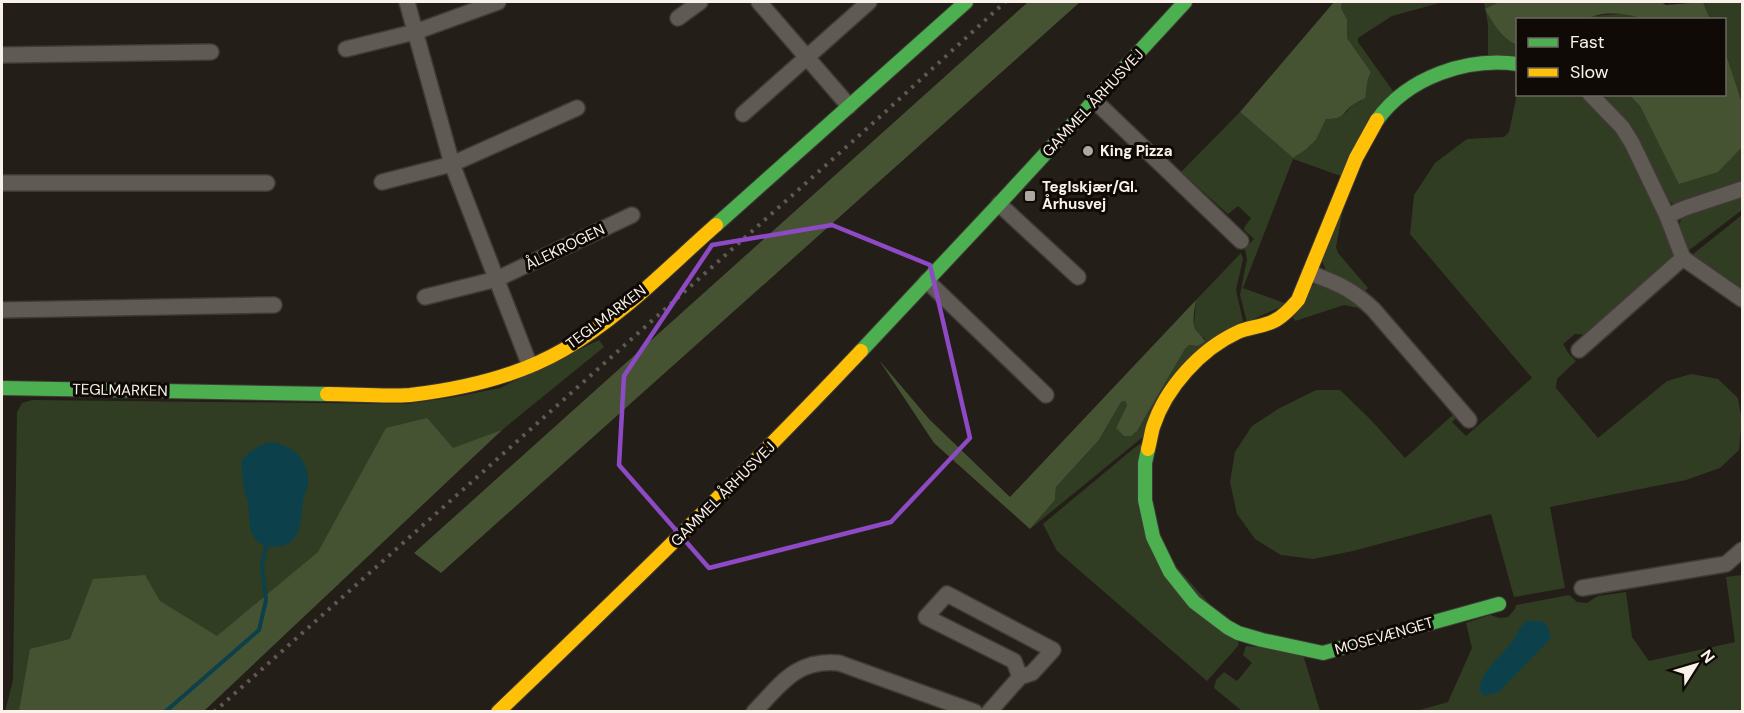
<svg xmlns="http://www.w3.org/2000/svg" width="1744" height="713" font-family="'DM Sans',sans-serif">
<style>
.green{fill:#313d22}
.forest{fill:#455333}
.water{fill:#0c414c}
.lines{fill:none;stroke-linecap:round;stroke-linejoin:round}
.stream{stroke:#0c414c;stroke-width:4}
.street-casing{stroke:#403a36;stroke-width:18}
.fast-casing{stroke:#403a36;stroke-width:16}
.slow-casing{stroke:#403a36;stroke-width:16}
.street{stroke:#605a55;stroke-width:15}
.fast{stroke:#4caf50;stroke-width:14}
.slow{stroke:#ffc107;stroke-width:14}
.rail{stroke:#605a55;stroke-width:4;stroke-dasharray:3 6;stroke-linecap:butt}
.marked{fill:none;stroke:#8e4ac5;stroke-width:4.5;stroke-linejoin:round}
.poi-dot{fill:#afa8a0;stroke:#0f0a05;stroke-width:2}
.labels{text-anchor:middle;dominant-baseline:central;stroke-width:6;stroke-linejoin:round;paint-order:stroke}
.street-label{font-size:15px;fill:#faf2ea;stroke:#0f0a05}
.poi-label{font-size:15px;font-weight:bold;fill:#faf2ea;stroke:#0f0a05;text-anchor:start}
</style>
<rect width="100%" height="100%" fill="#241e18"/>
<g class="green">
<path d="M1342 2H1443L1392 16 1358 38V42L1395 94 1341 176 1293 159 1243 288 1287 304 1247 322 1240 295 1247 259 1245 249 1254 239 1245 231 1244 228 1251 218 1238 206 1228 214 1181 172 1240 112 1293 158 1316 140 1326 119C1351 119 1344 106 1361 101 1365 91 1366 81 1371 72L1347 38V19L1341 8Z"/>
<path d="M1484 2H1499L1486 10 1513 43 1517 45V57L1488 56V25Z"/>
<path d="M1703 2H1742V103L1727 57 1725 55 1724 20 1710 19Z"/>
<path d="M1628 13 1640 18V19L1589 20 1594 16Z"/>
<path d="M1517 94 1585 95 1622 134 1674 247 1675 256 1588 335 1575 334 1563 344 1569 354 1576 361 1557 379 1556 388 1598 438 1667 381 1691 374 1718 379 1738 398 1742 420 1739 450 1720 468 1686 480 1550 507 1565 588 1514 597 1491 514 1353 551 1313 559 1281 555 1255 539 1237 514 1230 482 1235 452 1252 426 1278 409 1316 390H1340L1371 420 1405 458 1456 412 1459 415 1452 422 1466 436 1532 378 1410 234 1414 195 1435 163 1467 139 1504 137 1509 132Z"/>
<path d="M1603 95H1629L1640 106 1680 184 1741 147 1742 135V182L1684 202 1676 204 1667 201C1656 182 1650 160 1639 140 1629 123 1616 109 1603 95Z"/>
<path d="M1742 195V210L1688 251C1681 236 1672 225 1688 213Z"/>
<path d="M1344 203 1336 247 1338 253 1368 288 1365 291 1326 270 1322 261Z"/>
<path d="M1742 215V291L1693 257 1692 255Z"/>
<path d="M1241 253 1243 259 1236 290 1243 321 1219 337 1144 436 1030 529 1055 500 1056 487 1099 440 1121 402 1125 401 1127 405 1116 428 1137 431 1185 349 1189 345 1197 346 1205 339 1196 330 1194 324 1196 300Z"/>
<path d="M1323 282 1367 310 1344 305 1295 321 1293 317 1313 285Z"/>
<path d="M599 340 604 347 502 430 198 711 5 712 13 680 17 412 22 403 32 400 407 404 455 397 500 388Z"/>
<path d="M1143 442 1146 533 1239 637 1238 646 1207 681 1057 551 1043 524 1133 449Z"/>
<path d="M1742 575V711L1413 712 1448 702 1472 648 1466 623 1490 615 1500 618 1508 617 1515 609 1516 605 1569 595 1577 602 1587 603 1598 596 1626 592 1632 637 1649 661 1735 642 1726 577Z"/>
<path d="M1246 646 1302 651 1320 711H1242L1214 688 1216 680 1224 672 1237 681 1252 663 1243 655Z"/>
</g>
<g class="forest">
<path d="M1028 2H1080L441 573 414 553Z"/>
<path d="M1334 2H1342L1341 8 1347 19V38L1371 72C1366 81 1367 88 1365 98 1362 100 1359 101 1356 103 1341 111 1348 119 1326 119L1316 140 1305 150 1293 158 1240 112Z"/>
<path d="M1499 2H1661L1666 5 1703 2 1710 19H1640L1639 18C1627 13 1599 11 1589 19L1518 20 1517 45C1502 39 1493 23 1485 9Z"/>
<path d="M1725 55 1727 57 1742 103V147L1718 172 1679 184 1640 106 1629 95 1724 94Z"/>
<path d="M1196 300C1195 308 1191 323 1196 330 1199 334 1203 336 1205 342L1197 346 1189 345 1185 349 1137 431 1131 436H1124L1116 428 1127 405 1125 401 1121 402 1099 440 1056 487 1055 500 1030 529 934 443 879 360 930 420 1010 497Z"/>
<path d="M427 418 453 448 502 430 204 711H19L30 649 70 639 93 579 145 575 160 601 217 636 318 552 386 428Z"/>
</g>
<g class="water">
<path d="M269 442C292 444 310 460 308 484 307 490 304 496 303 502 301 515 302 531 292 541 283 549 261 549 255 539 247 527 250 515 248 503 247 497 244 491 243 485 242 477 242 469 241 462 249 451 257 446 269 442Z"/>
<path d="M1526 621H1542L1548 627 1551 638 1499 692 1484 696 1479 690C1483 667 1500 659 1512 641 1517 634 1519 628 1526 621Z"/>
</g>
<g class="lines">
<path class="stream" d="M165 712 259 630 266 600 262 566 267 542"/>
<g class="street-casing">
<g id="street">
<path d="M407 2 452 164 530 366"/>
<path d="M759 2 849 106"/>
<path d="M678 18 700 2"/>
<path d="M346 49 415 32 498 2"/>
<path d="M2 55 211 52"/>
<path d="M1590 94 1622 127 1632 143 1667 216 1683 258 1742 299"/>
<path d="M1095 101 1241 241"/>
<path d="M743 114 869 2"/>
<path d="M382 182 452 164 577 108"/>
<path d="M2 183H267"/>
<path d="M999 204 1078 277"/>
<path d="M1667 216 1685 208 1742 189"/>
<path d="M1310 273C1337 283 1352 289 1373 309L1469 420"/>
<path d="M927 281 1046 395"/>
<path d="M425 297 497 279 632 215"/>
<path d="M2 310 274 305"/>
<path d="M1579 350 1683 258"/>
<path d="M1582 588 1726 564 1742 550"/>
<path d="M754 712C781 684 796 659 839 663L975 712"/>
<path d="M989 712 1020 677 1032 673 1053 650 947 594 926 617 1014 661 1020 677"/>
</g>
</g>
<g class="fast-casing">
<g id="fast">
<path d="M1377 120C1408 77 1467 57 1518 64"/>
<path d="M716 225 966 2"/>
<path d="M861 351 999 204 1185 2"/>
<path d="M2 388 327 394"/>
<path d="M1148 449 1145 463V500L1153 537 1170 572 1194 602 1227 627 1238 633 1262 640 1323 653 1499 604"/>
</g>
</g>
<g class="slow-casing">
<g id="slow">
<path d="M327 394C353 394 385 397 410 395 462 389 518 376 563 350 620 318 667 268 716 225"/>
<path d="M1148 449C1150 442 1151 434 1153 427 1166 387 1201 349 1238 332 1249 327 1262 327 1274 321 1283 317 1291 308 1298 300L1356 158 1377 120"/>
<path d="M498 712C621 594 744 475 861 351"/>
</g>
</g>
<use href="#street" class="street"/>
<use href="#fast" class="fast"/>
<use href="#slow" class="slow"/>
<path class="rail" d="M214 712 871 125 1005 2"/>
</g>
<path class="marked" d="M832 225 930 265 970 438 891 522 709 568 619 465 624 376 712 245Z"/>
<g class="poi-dot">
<circle cx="1088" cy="151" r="6"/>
<rect x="1024" y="190" width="12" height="12" rx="3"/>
</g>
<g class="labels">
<g class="street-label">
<text transform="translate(1093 103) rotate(-47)">GAMMEL ÅRHUSVEJ</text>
<text transform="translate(565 247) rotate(-26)">ÅLEKROGEN</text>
<text transform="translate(606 317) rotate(-37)">TEGLMARKEN</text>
<text transform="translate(120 390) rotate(1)">TEGLMARKEN</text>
<text transform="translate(723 494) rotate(-45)">GAMMEL ÅRHUSVEJ</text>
<text transform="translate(1384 636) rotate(-16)">MOSEVÆNGET</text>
</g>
<g class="poi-label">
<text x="1100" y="151">King Pizza</text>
<text x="1042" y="187">Teglskjær/Gl.<tspan x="1042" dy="17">Århusvej</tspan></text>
</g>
</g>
<rect width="1744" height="713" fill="none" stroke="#faf2ea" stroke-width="6"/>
<rect x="1516" y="18" width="210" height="78" fill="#0f0a05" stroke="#6d6761" stroke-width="1.5"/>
<rect x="1528" y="38" width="30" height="9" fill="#4caf50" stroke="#6d6761" stroke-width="1.5"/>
<text x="1570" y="48" font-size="18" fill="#faf2ea">Fast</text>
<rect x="1528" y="68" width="30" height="9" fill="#ffc107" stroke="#6d6761" stroke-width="1.5"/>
<text x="1570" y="78" font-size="18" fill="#faf2ea">Slow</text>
<g transform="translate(1696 665) rotate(53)" stroke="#0f0a05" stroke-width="4.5" paint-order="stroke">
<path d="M0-4.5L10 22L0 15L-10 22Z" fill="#faf2ea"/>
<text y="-9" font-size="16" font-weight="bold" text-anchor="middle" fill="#faf2ea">N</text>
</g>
</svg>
